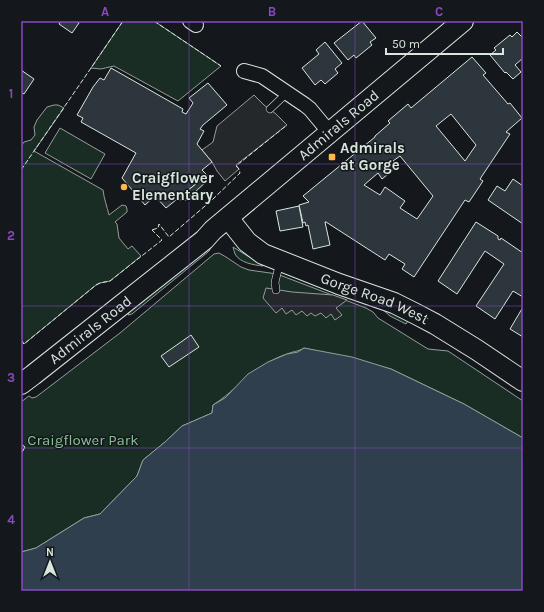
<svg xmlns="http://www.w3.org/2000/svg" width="544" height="612" font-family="Karla,sans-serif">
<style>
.green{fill:#1a2d24;stroke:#939e99}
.parking{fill:#24282b;stroke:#939e99}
.water{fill:#2f3f4d;stroke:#939e99}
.building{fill:#2c363c;stroke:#d8e6dc;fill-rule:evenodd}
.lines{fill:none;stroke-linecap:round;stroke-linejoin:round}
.service-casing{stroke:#d8e6dc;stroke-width:8}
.minor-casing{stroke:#d8e6dc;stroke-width:16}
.secondary-casing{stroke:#d8e6dc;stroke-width:22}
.service{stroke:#14181c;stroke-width:7}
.minor{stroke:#14181c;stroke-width:14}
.secondary{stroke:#14181c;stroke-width:20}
.fence{stroke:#d8e6dc;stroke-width:1;stroke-dasharray:5 2;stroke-linecap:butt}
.grid{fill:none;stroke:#8948c3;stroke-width:1;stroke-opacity:0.55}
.poi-dot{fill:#ffb74d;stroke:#14181c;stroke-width:1.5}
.labels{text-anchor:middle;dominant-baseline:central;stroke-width:3;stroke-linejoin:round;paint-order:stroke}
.street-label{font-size:15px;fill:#d8e6dc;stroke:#14181c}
.poi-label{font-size:15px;font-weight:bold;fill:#d8e6dc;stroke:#14181c;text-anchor:start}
.park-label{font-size:15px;fill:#8ac095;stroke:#14181c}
.neatline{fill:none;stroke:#8948c3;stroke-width:1.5}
.grid-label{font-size:13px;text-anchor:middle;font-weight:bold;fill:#8948c3}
</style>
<rect width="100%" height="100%" fill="#14181c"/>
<g class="green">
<path d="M123 21H154L221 66 178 101 114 66 101 69 91 68Z"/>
<path d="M54 105H58L64 108 34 151 103 190C104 199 107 206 109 215L122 205 126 206 127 209V212L115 222 117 224 119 238 128 249 132 246 141 256 110 281 100 283 96 285 24 344 22 342H21V146L24 142 31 140 35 135 34 127 37 120 47 107Z"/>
<path d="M60 128 105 154 91 179 45 153Z"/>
<path d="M233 247 259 263 263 266C254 265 240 263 235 254 234 252 234 249 233 247Z"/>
<path d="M209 248 210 250 208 252 132 314 128 315 130 310Z"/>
<path d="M219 253 226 257 241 267 249 270 277 274 366 308 373 312 378 318 428 349 448 351 523 401V438L464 404 391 369 304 348C297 352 294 351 287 354 280 356 273 360 267 363 247 375 232 393 213 405L212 413 182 426 165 442 143 460 137 476 100 514 84 518 36 548 21 552V402L29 396 32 398 36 397 120 333 214 254Z"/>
<path d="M381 308 409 319 406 324 390 316Z"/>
</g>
<g class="parking">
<path d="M254 95 264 105 276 114 287 125 236 165 239 169 225 181 217 171 212 162 202 150 213 142 217 126Z"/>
<path d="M266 288 292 292 333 295 347 300 336 308 342 315 335 320 331 314 326 318 321 313 315 316 311 313 307 316 302 311 296 315 292 310 286 314 282 308 276 313 263 298Z"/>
</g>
<path class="water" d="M304 348 352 357 391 369 464 404 523 438V591H21V552L36 548 84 518 100 514 137 476 143 460 165 442 182 426 212 413 213 405 225 398 248 374 268 362 287 354 298 352Z"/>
<g class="building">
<path d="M61 21H76L79 23 72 33 59 24Z"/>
<path d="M362 21 376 38 370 42 372 45 356 58 354 55 348 60 334 43Z"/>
<path d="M517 32 523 38V58L515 65 521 72 513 79 506 72 505 73 490 55 496 50 494 48 510 35 512 37Z"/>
<path d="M325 42 342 63 335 69 338 73 325 84 321 80 315 85 302 68 319 54 316 50Z"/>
<path d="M472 57 486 73 483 75 508 104 510 103 522 118 506 132 510 134 480 179 483 181 469 202 465 200 414 277 402 269 405 264 389 254 385 260 326 222H325L330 245 313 249 308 225 306 226 305 222 303 223 299 205 309 202 303 196 375 137V136L390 123 388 121 408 104 411 108ZM451 114 476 145 465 161 436 126ZM400 156 433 196 417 219 400 208 405 201 385 187 380 195 364 185 378 173 382 179 398 166 393 161Z"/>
<path d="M111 68 183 109 182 112 186 114 193 103 189 98 208 83 227 105 203 125 200 129 204 131 197 144 212 162 202 170 207 175 166 208 155 196 145 205 122 178 136 153 81 122 83 118 77 115 93 87 100 78 104 80Z"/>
<path d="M21 70 34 79 24 94 21 92Z"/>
<path d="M207 175 206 182 186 200H176Z"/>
<path d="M513 179 523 186V224L488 200 497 186 505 191Z"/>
<path d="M299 206 303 227 280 231 276 211Z"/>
<path d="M476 222 498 236V239L500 240 501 238 523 253V297L513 291 495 319 476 306 504 264 485 251 457 294 438 281Z"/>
<path d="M523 307V337L510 329Z"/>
<path d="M191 335 199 347 169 367 161 356Z"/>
<path d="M21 444 25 447 21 454Z"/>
</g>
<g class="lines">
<g class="service-casing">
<g id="service">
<path d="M270 109 287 93"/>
<path d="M276 290 275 282 280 262"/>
</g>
</g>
<g class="minor-casing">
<g id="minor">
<path d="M190 21 196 25"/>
<path d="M244 71 262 76 305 105 310 109 330 133"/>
</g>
</g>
<g class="secondary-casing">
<g id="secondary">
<path id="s1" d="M228 218 247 242 263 254 339 284 394 303 416 314 435 324 477 350 523 381"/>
<path id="s2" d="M21 384 33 375 204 240 213 230 463 21"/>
</g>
</g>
<use href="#service" class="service"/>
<use href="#minor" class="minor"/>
<use href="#secondary" class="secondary"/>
<g class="fence">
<path d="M154 21 221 66"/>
<path d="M21 170 91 68 123 21"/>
<path d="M152 230 158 228 159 224 169 237 212 200 240 173 239 169 236 166 287 125"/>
<path d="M21 342 22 341 24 344 96 285 100 283 110 281 162 240 152 230"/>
</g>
</g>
<path class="grid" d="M189 21V591M355 21V591M21 164H523M21 306H523M21 448H523"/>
<g class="poi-dot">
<rect x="328" y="153" width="8" height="8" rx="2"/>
<circle cx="124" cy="187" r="4"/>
</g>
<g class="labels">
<g class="street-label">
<text stroke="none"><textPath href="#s2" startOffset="410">Admirals Road</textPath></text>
<text stroke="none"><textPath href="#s1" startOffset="171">Gorge Road West</textPath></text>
<text stroke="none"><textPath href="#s2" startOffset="88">Admirals Road</textPath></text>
</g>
<g class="poi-label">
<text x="340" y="148">Admirals<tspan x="340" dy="17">at Gorge</tspan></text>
<text x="132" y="178">Craigflower<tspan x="132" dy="17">Elementary</tspan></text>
</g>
<g class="park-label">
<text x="83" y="440">Craigflower Park</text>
</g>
</g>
<rect width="544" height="612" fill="none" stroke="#14181c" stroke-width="44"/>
<g transform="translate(50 562)" stroke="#14181c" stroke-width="3" paint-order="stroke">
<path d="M0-3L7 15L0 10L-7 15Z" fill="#d8e6dc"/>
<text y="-6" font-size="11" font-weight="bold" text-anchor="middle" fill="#d8e6dc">N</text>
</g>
<path d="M386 48v6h117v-6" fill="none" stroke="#d8e6dc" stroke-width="2"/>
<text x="392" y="48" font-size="12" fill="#d8e6dc" stroke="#14181c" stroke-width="3" paint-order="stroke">50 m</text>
<rect x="22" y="22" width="500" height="568" class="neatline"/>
<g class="grid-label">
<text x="105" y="16">A</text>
<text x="272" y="16">B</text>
<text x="439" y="16">C</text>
<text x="11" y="98">1</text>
<text x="11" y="240">2</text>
<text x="11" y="382">3</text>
<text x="11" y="524">4</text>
</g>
</svg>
